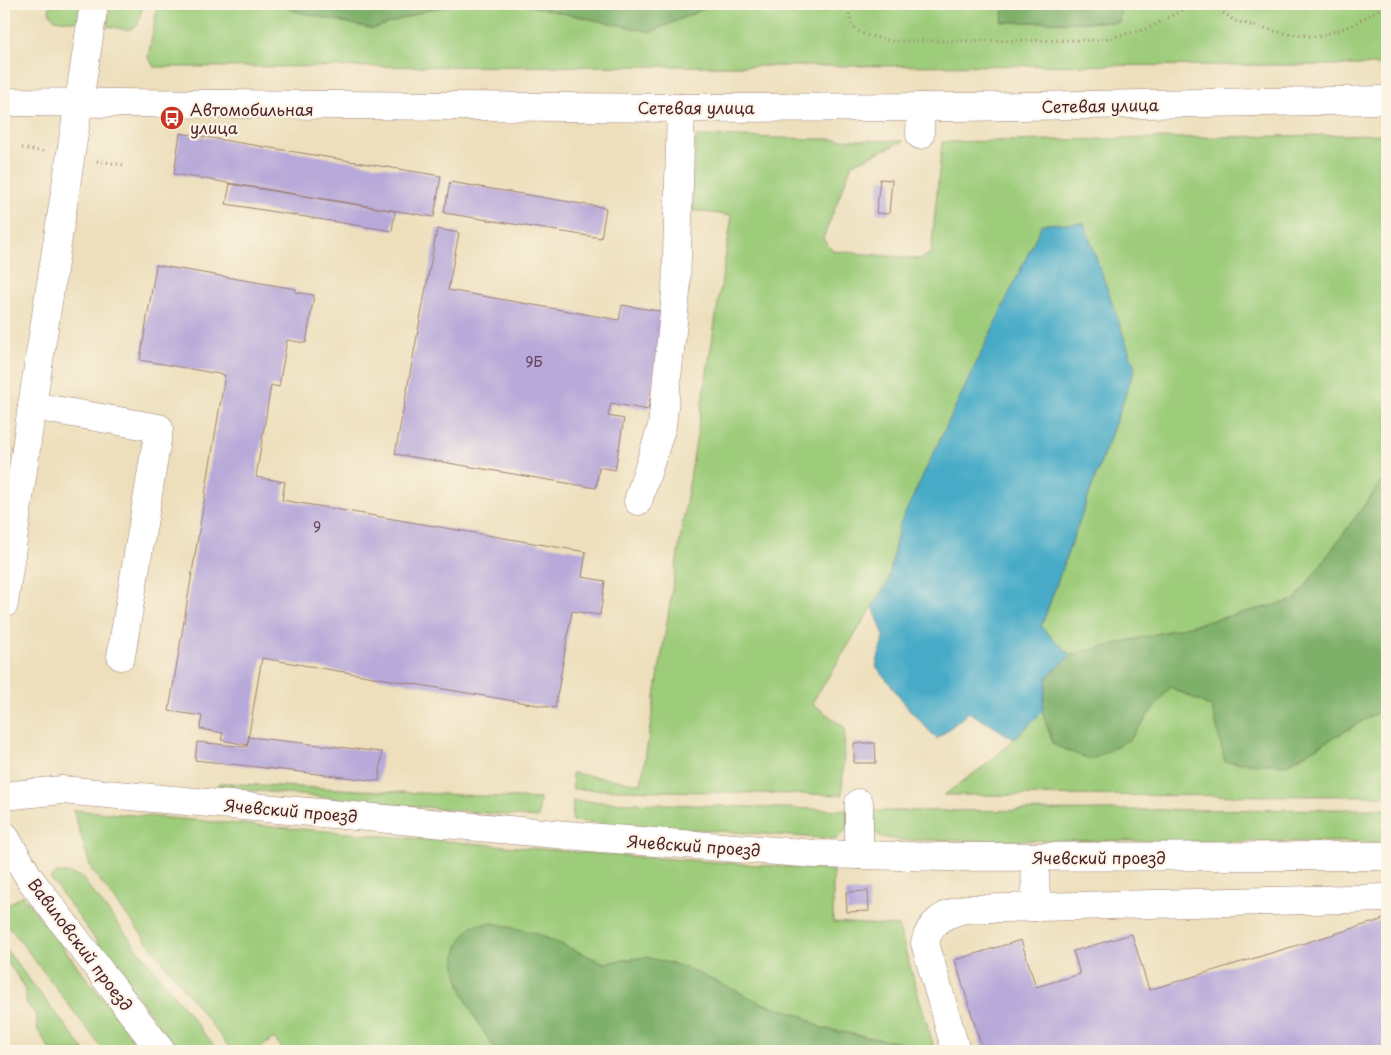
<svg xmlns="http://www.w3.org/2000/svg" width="1391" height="1055" font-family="'Playpen Sans',sans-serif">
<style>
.green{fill:#9dcc7a;stroke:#747652}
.forest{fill:#7eb06a;stroke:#64684a}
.water{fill:#47abc7;stroke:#486579}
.building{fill:#b7a9d9}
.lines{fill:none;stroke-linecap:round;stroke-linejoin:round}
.minor-casing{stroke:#9c7f74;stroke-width:29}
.path{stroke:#9c7f74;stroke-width:3;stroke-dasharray:1 4;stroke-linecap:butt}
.minor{stroke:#fff;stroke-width:28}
.labels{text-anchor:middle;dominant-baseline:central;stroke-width:4.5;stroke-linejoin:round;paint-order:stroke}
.number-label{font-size:14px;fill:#654256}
.street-label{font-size:16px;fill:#4a1f2b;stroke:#fcf5e5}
.poi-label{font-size:16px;fill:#4a1f2b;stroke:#fcf5e5;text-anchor:start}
</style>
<rect width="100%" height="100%" fill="#fcf5e5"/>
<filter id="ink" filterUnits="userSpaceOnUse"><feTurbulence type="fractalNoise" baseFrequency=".02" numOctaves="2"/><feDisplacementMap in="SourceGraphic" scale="10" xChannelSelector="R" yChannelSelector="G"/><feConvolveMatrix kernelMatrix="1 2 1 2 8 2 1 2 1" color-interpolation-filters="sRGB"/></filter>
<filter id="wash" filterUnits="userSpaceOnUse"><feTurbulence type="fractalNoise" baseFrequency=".0096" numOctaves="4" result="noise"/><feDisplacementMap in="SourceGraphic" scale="20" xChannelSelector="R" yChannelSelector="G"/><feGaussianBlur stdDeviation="1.12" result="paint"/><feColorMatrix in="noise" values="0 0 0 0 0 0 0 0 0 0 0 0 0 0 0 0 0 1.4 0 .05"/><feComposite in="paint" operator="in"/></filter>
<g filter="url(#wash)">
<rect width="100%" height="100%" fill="#eddfbc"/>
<g class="green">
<path d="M50 4H81L78 22 54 19 49 12Z"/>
<path d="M111 4H143L138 25 128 30 107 26Z"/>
<path d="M158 4H276L298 12 428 10 455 4H521L651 32 715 4H1004L1002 22H1119L1121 4H1387V65L154 67 148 57Z"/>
<path d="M1387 134V474L1295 600 1071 655 1041 627 1135 368 899 526 888 582 812 703 845 728 842 795 573 789 572 773 641 784 732 216 691 210 696 136 904 141 852 164 823 239 833 251 921 259 931 253 942 142Z"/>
<path d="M1170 687 1212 707 1225 761 1286 765 1387 707V796L944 795 991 761 1042 712 1054 745 1130 739Z"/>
<path d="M220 783 540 799 538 818 216 787Z"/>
<path d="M573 801 847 810V829L836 839 572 821Z"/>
<path d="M1387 809V842L901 840C877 838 871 835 871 811Z"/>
<path d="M73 810 613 855 833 870V922L898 926 935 1051H914L904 1044 821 1028 803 1016 762 1003 646 957 604 963 535 933 472 1013 496 1051H284L274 1038 256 1051H232L91 869Z"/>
<path d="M57 873H67L81 877 218 1051H178L50 878Z"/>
<path d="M23 895 142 1051H104L4 920V907Z"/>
<path d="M4 947 85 1051H50L37 1028V1016L27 1004 24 986 4 957Z"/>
</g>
<g class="forest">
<path d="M276 4H455L428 10 373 29 298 12Z"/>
<path d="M521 4H715L651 32Z"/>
<path d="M1004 4H1121L1119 22H1002Z"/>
<path d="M1387 474V707L1286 765 1225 762 1212 707 1170 687 1130 739 1091 760 1054 745 1042 712 1047 677 1071 655 1295 600Z"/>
<path d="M493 923 535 933 604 963 646 957 685 967 762 1003 803 1016 821 1028 904 1044 914 1051H496C479 1024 445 976 459 944 461 938 468 931 473 925Z"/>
</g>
<path class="water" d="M1084 223 1135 368 1041 627 1071 655 1047 677 1042 712 1014 739 969 712 937 739 908 708 876 666 884 636 873 606 888 582 899 526 1042 224Z"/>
<g id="blocks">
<g class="building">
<path d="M180 133 441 176 434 217 174 174Z"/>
<path d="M880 179 892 180 889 214 876 213Z"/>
<path d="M450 182 606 208 601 238 444 213Z"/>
<path d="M230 184 395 211 392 231 226 204Z"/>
<path d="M437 229 459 233 448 290 619 320 622 305 665 312 648 410 611 403 608 416 624 419 615 470 599 467 596 488 395 454Z"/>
<path d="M156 265 296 289 295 292 314 295 306 343 287 340 279 387 271 385 256 477 285 482 282 500 586 552 582 577 605 581 600 615 572 611 555 708 262 658 247 745 221 740 223 733 200 729 202 716 169 711 225 375 140 360Z"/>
<path d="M249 737 382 752 379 781 195 760 197 742 247 747Z"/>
<path d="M854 743H875L876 763H854Z"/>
<path d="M868 891 869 911 847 912 846 892Z"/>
<path d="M1384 919 1387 928V1051H983L955 960 1021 940 1036 987 1080 974 1073 951 1132 934 1149 990Z"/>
</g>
</g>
</g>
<g filter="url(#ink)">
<use href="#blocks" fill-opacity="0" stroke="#9c7f74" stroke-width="1"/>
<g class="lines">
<g class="minor-casing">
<g id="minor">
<path d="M4 102 681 108 960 107 1387 100"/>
<path d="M920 135 921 107"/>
<path d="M32 406 159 428 121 656"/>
<path d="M638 501 662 426 676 293 681 108"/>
<path d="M4 604 32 406 94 4"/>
<path d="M4 796 62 790 601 838 816 854 944 857 1387 856"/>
<path d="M859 803V855"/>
<path d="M4 835 30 879 161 1051"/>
<path d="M1035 857 1036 907"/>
<path d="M956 1051 925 943C930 922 944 914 965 909L1387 898"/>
</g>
</g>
<g class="path">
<path d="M849 4C847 36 865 34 891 41L1100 40 1147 29 1193 4"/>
<path d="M1211 4 1235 21 1283 33 1318 37 1350 26 1380 9 1384 4"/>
<path d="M22 148 44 152"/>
<path d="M97 161 124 165"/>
</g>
<use href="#minor" class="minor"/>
</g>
</g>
<defs>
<g id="bus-disc" transform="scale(1.25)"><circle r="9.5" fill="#c8321e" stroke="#fcf5e5"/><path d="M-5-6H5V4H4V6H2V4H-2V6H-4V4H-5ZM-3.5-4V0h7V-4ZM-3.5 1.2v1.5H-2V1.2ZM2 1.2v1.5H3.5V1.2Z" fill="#fff"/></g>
</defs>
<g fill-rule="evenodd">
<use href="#bus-disc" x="172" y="118"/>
</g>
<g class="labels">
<g class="number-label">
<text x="534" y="361">9Б</text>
<text x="317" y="526">9</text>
</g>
<g class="street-label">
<text transform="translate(1100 105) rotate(-1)">Сетевая улица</text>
<text x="696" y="107">Сетевая улица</text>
<text transform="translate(291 810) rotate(5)">Ячевский проезд</text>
<text transform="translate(694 845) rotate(4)">Ячевский проезд</text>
<text x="1099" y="857">Ячевский проезд</text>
<text transform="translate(81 944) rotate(53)">Вавиловский проезд</text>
</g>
<g class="poi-label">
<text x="190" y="109">Автомобильная<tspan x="190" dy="18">улица</tspan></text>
</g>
</g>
<rect width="1391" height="1055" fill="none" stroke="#fcf5e5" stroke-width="20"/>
</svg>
